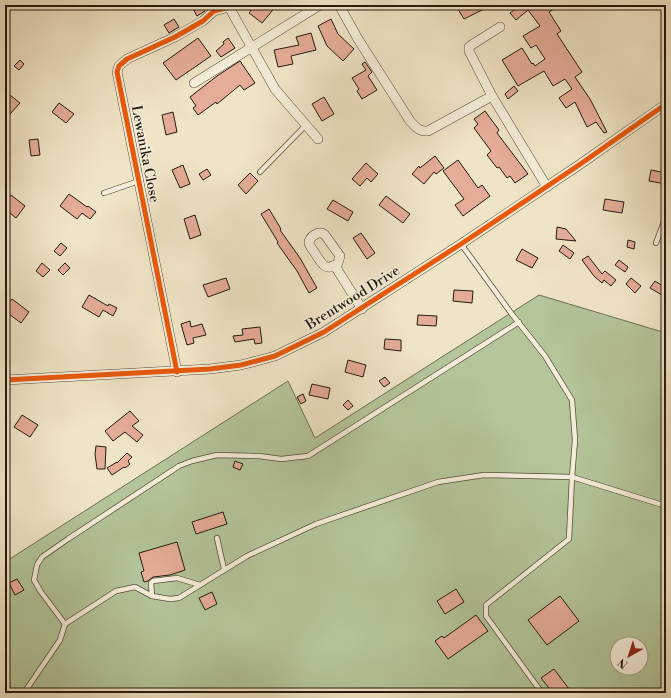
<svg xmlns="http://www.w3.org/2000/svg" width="671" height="698" font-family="'Libre Bodoni',serif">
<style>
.green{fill:#b3c599;stroke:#6c7053;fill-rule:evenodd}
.building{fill:#e5ac97;stroke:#241a0d}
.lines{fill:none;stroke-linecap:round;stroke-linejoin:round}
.service-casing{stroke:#574c3b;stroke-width:6}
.minor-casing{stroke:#574c3b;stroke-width:10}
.service{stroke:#f5edd9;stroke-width:4.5}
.minor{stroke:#f5edd9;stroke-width:9}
.cycleway-casing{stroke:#f5edd9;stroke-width:8}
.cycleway{stroke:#e8590c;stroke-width:5}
.labels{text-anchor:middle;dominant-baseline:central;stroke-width:3.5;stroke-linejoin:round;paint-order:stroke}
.street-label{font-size:14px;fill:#241a0d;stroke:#f5edd9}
</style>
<rect width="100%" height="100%" fill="#efe4c5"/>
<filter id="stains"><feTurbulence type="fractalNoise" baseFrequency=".005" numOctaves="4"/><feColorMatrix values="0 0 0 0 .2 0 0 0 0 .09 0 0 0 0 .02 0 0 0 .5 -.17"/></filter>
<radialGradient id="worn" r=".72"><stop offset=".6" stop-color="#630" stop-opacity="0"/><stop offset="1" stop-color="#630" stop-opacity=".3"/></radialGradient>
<path class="green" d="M539 295 666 333V693H5V562L288 381 315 438ZM617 644H641V668H617Z"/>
<g class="building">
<path d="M191 5H202L205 11 197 16Z"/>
<path d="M255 5H277L262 23 249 13Z"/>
<path d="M466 5H492L464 19 458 9Z"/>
<path d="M521 5H551L554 9 549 12 561 31 557 34 582 72 575 77 590 99 607 132 604 133 596 122 587 127 575 102 566 108 559 98 572 89 565 79 553 86 544 71 518 86 502 60 522 48 532 64 533 63 535 66 545 59 536 45 531 48 523 36 540 26 528 10 516 20 510 13Z"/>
<path d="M174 19 179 27 169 33 164 25Z"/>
<path d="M331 19 338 34 354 49 343 61 327 46 318 26Z"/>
<path d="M311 33 316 50 291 56 293 64 278 67 274 50 299 45 296 37Z"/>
<path d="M198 38 211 56 176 80 163 63Z"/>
<path d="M228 38 235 48 221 57 216 51 224 44 223 42Z"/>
<path d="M20 60 24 64 19 70 14 66Z"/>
<path d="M240 61 255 83 244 90 240 85 217 104 216 102 198 115 193 108 196 106 190 97 217 76Z"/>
<path d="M365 62 372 72 368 76 377 90 362 99 357 91 359 89 352 78 366 70 362 64Z"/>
<path d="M514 86 518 91 508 99 505 94Z"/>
<path d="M5 91 20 103 10 114 5 110Z"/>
<path d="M324 97 334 114 322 121 312 104Z"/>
<path d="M59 103 74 114 66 123 52 112Z"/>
<path d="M485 111 499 130 497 133 528 174 515 183 510 176 507 178 499 167 497 168 487 155 491 151 474 128 478 124 474 119Z"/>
<path d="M173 112 177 132 166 135 162 115Z"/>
<path d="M38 139 40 155 31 156 29 140Z"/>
<path d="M435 156 444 168 436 174 434 172 424 184 412 174 419 166 420 168Z"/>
<path d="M458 160 478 188 482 185 490 196 463 216 455 205 464 199 443 171Z"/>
<path d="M366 163 378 174 371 182 367 178 360 186 352 179Z"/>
<path d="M183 165 190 184 180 188 172 170Z"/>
<path d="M207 169 211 175 203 180 199 174Z"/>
<path d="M651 170 666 173V184L649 181Z"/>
<path d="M250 173 258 181 246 194 238 185Z"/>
<path d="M69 194 87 207 88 206 96 212 90 219 82 213 77 219 60 206Z"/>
<path d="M11 195 25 206 16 218 5 209V203Z"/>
<path d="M386 196 410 214 403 223 379 205Z"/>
<path d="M605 199 624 202 622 213 603 210Z"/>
<path d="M333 200 353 212 348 221 327 209Z"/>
<path d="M269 209 281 229 280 230 300 258 317 288 309 293 297 271 277 243 278 242 261 214Z"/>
<path d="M195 215 201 235 190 239 184 219Z"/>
<path d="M557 227 566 229 576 241 556 239Z"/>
<path d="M361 233 375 253 367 259 353 238Z"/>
<path d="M628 240 635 242 634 249 627 247Z"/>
<path d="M61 243 67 248 60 256 54 251Z"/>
<path d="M563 245 574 253 570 259 559 251Z"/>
<path d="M522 249 538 258 532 268 516 260Z"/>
<path d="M588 256 602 274 605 271 616 280 611 286 604 280 602 283 594 276 582 260Z"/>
<path d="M619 260 628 267 625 272 615 265Z"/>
<path d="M42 263 50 270 43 277 36 271Z"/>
<path d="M65 263 70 268 63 275 58 270Z"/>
<path d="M226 278 230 289 208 297 203 285Z"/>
<path d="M631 278 641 286 635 293 626 284Z"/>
<path d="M655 281 666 288 662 295 650 288Z"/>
<path d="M454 290 473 291 472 303 453 301Z"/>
<path d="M89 295 108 306 109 304 117 308 113 316 103 310 99 317 82 307Z"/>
<path d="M12 299 29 312 21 323 5 311V309Z"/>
<path d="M418 315 437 316 436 326 417 325Z"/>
<path d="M190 321 191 327 202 324 206 335 193 338 194 343 187 345 181 324Z"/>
<path d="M260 327 262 343 255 344 254 339 235 342 233 336 243 335 242 329Z"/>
<path d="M385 339 401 340V351L384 349Z"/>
<path d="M348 360 366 365 363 377 345 372Z"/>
<path d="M385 377 390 383 384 387 379 381Z"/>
<path d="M312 384 330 388 328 399 309 395Z"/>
<path d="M303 394 306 401 301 404 297 397Z"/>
<path d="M348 400 353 406 348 410 343 405Z"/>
<path d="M130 411 139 421 132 426 143 435 137 442 125 432 113 441 105 431Z"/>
<path d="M22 415 38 425 30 437 14 427Z"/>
<path d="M96 446 106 447 105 469H97L95 454Z"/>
<path d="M127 453 132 457 128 461 130 464 125 468 124 467 112 475 107 468 117 462V463Z"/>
<path d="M235 461 243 464 240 470 233 467Z"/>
<path d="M223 512 227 524 196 534 192 522Z"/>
<path d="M177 542 185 570 170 575 153 577 148 581 144 582 141 572 144 571 139 553Z"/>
<path d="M17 579 24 590 15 595 9 583Z"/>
<path d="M456 589 464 602 445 614 437 601Z"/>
<path d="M212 592 217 604 205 610 199 598Z"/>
<path d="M560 596 579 621 547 645 528 620Z"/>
<path d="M476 615 488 631 448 659 435 641 442 636 444 638Z"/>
<path d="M554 669 572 693H553L541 678Z"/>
</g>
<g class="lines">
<g class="service-casing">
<g id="service">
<path d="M666 135 665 140 666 153"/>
<path d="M260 172 306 125"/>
<path d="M104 193 139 181"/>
<path d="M656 243 666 216"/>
<path d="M217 538 224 569"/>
<path d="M152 596 151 583 153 581 177 578 200 585"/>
<path d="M65 624 41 592 34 580 37 565 42 557 68 539 179 466 192 461 217 455 259 456 281 459 308 456 519 322"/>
<path d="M24 693 60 640 65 624 116 591 135 587 152 596 170 599 179 598 247 556 316 524 438 482 484 475 572 477 575 440 572 400 545 356 511 313 461 244"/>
<path d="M542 693 486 616V605L569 539 572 477 666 506"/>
</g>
</g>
<g class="minor-casing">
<g id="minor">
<path d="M339 5 358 39 410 121C416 127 419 132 428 131L492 96"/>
<path d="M229 7 275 89 318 139"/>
<path d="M500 27 473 44 469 47V51L492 96 547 187"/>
<path d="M194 83 320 5"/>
<path d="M318 233H322L325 235 340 256 338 263C326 273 321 263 315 253 313 250 309 246 309 242 310 237 314 235 318 233Z"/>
<path d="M335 266 362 309"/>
<path d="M177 372 117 72 119 66 127 59 175 37 203 21 214 11 229 7 232 5"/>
<path d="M5 380 210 369 241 365 275 356 324 332 461 244 579 165 666 104"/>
</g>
</g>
<use href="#service" class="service"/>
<use href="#minor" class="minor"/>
<g class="cycleway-casing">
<g id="cycleway">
<path d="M177 372 117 72 119 66 127 59 175 37 203 21 214 11 229 7 232 5"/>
<path d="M5 380 210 369 241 365 275 356 324 332 461 244 579 165 666 104"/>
</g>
</g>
<use href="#cycleway" class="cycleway"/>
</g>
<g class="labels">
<g class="street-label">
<text transform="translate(145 154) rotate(79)">Lewanika Close</text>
<text transform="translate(353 298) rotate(-32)">Brentwood Drive</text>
</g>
</g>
<rect width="671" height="698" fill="none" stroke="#efe4c5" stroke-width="20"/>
<rect x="6" y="6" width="659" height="686" fill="none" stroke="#241a0d" stroke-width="2"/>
<rect x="10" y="10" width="651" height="678" fill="none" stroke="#241a0d"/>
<g transform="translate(629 656) rotate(219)"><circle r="19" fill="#f5edd9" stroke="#a19987"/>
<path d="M0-3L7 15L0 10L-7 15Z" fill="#8f2418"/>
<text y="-6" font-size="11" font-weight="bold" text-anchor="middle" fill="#241a0d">N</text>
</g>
<rect width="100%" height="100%" filter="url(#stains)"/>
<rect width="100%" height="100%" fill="url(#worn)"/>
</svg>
